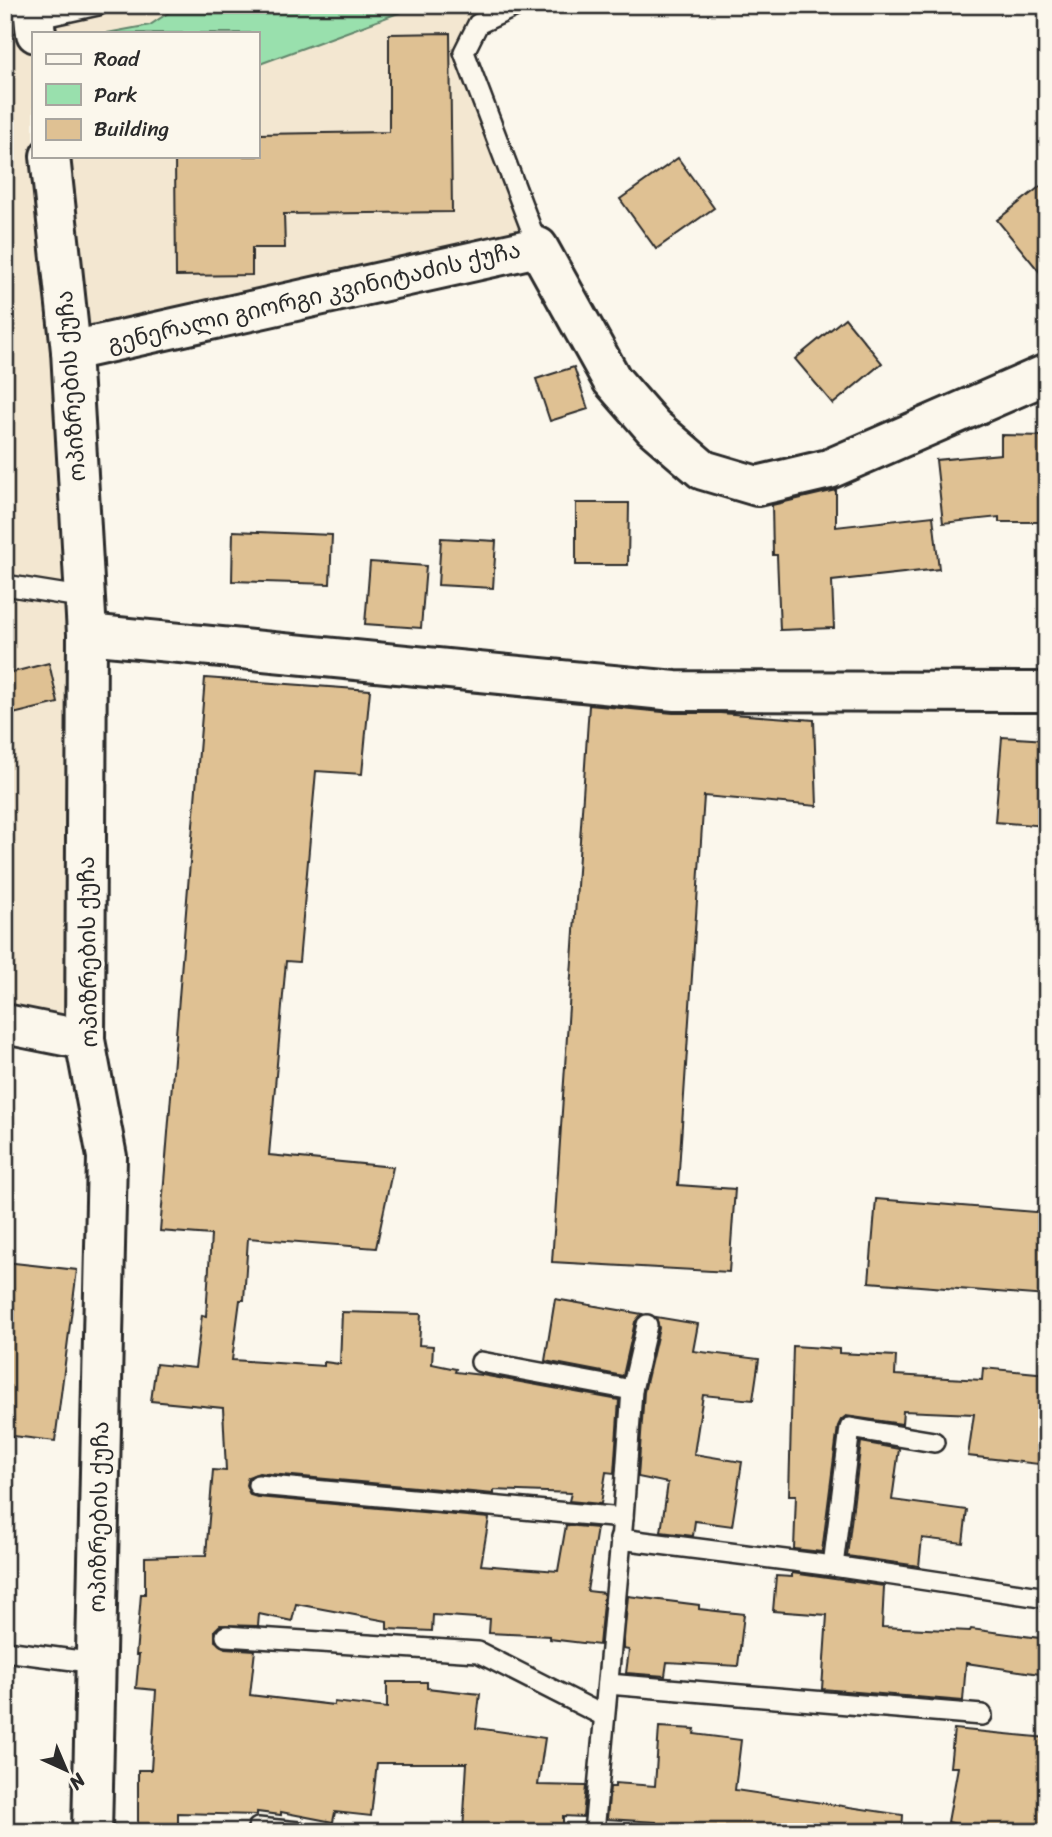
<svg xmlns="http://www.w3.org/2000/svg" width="1052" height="1837" font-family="Sriracha,'Noto Sans Georgian',sans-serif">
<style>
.built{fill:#f3e7d1}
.green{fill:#99e0ad;stroke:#62866c;stroke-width:2}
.building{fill:#dfc193;stroke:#2b2b2b;stroke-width:2}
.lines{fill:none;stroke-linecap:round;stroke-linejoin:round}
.service-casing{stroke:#2b2b2b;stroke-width:24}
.minor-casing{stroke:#2b2b2b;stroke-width:44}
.tertiary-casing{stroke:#2b2b2b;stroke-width:44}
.service{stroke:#fbf7ec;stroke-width:19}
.minor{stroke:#fbf7ec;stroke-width:38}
.tertiary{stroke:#fbf7ec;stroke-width:38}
.labels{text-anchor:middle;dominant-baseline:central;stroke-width:6;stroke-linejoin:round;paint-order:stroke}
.street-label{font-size:23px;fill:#2b2b2b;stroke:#fbf7ec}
</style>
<rect width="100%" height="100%" fill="#fbf7ec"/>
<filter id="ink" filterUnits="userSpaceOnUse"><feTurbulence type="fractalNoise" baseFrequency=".0143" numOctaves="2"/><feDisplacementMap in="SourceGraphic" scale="14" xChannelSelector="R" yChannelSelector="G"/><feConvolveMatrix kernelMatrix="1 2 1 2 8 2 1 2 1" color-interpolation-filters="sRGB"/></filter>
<g filter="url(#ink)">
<path class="built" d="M5 5H180L150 25 107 33H33V156H257V65L421 5H465L478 24 464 52 538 247 72 352 85 1040 5 1006Z"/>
<path class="green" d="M180 5H420L257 65V33H107L150 25Z"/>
<g class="building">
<path d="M450 33 452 212 284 214 285 248H252V275L176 276 175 156H257V134L389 132V34Z"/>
<path d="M678 158 714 208 656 249 620 199Z"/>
<path d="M1047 181V281L997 220Z"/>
<path d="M845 318 882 363 833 404 795 359Z"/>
<path d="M574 367 588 409 550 421 536 379Z"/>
<path d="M1001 435 1047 436V522H999V517L943 523 936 460 1001 454Z"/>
<path d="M836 490V527L933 516 939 569 832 581 834 628 780 630 777 555H773L772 505Z"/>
<path d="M576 503H629L628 565H576Z"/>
<path d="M233 531 332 535 330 584 232 581Z"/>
<path d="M441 538 496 541 493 588 438 585Z"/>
<path d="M370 562 426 566 421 628 365 624Z"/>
<path d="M49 663 58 703 5 716V674Z"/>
<path d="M205 678 370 690 362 774 316 771 299 962 286 961 269 1155 393 1167 376 1248 248 1238 244 1300H240L232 1360 324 1366V1362L340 1364 342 1312 421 1314 419 1345 433 1346 432 1364 456 1369 455 1372 482 1375 619 1400 614 1473 606 1472 601 1504 569 1501 571 1493 494 1490V1494L259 1473 248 1477 246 1485 250 1495 257 1497 489 1518 481 1565 558 1571 566 1525 597 1528 587 1591 604 1593 599 1645 550 1639V1636L489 1633 490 1619 433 1615 432 1631 387 1629V1621L296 1604 292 1621 259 1614 258 1626 220 1625 215 1630V1641L225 1648 255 1650 250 1695 334 1705V1702L387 1708V1682H427V1688L480 1694 476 1728 545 1738 538 1785 586 1786 583 1817 563 1816V1832H463L467 1763H377L371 1816 335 1812 333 1822 281 1812V1815L257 1812V1815L178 1813V1832H138V1770H151L156 1690 136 1688 139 1655H136L141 1594H145V1557L206 1555 213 1470 226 1471 223 1408 151 1401 156 1364 195 1368 202 1315 206 1316 211 1235 160 1231Z"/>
<path d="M589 705 673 713H720L814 720 817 806 704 796 678 1185 735 1189 729 1272 552 1262Z"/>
<path d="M1002 737 1047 740V826L995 822Z"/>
<path d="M876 1199 1047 1213V1296L869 1282Z"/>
<path d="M5 1262 77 1270 55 1441 5 1435Z"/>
<path d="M555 1299 642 1314 635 1322 623 1376 545 1361Z"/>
<path d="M656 1317 698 1324 693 1351 759 1359 753 1400 703 1395 694 1454 742 1462 732 1526 695 1521 693 1536 661 1532 668 1483 638 1477 644 1392 659 1328Z"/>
<path d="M793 1346 839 1349V1353L896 1356 895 1375 982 1380 983 1368 1047 1374V1465L968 1456 974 1414 903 1411 902 1424 846 1416 841 1420 838 1426 822 1552 794 1549 796 1495H789Z"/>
<path d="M861 1442 899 1449 892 1500 967 1510 963 1543 922 1538 919 1566 847 1556Z"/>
<path d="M792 1573 884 1586 882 1627 970 1631 971 1629 1047 1639V1675L966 1663 963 1701 822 1689 827 1615 773 1611 776 1576 792 1577Z"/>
<path d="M628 1596 699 1605V1609L744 1614 738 1666 667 1662 665 1676 626 1673 629 1650 623 1649Z"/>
<path d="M659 1727 695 1729 694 1734 741 1740 735 1790 903 1815 902 1832H674L655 1830 656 1822 607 1819 610 1787H615V1783L655 1786Z"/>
<path d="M954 1729 1047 1738V1832H993L948 1822 958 1767H950Z"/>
</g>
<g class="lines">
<g class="service-casing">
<g id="service">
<path d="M518 5 478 24 464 52 538 247"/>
<path d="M34 19 98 5"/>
<path d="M5 585 86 598"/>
<path d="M481 1362 632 1390"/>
<path d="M258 1485 623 1518"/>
<path d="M620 1539 833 1566 1047 1598"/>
<path d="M833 1566 850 1428 934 1442"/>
<path d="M226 1636 478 1652 604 1716"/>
<path d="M5 1651 96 1663"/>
<path d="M608 1684 982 1715"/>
<path d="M258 1828 299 1832"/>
<path d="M594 1832 623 1518 632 1390 647 1325"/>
</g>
</g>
<g class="minor-casing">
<g id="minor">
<path d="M71 351 538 247 612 380 653 427 703 470 757 486 829 469 1047 374"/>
<path d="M87 634 675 691 1047 692"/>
<path d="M5 1024 85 1040"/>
</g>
</g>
<g class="tertiary-casing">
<g id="tertiary">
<path d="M32 5 36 33"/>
<path d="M50 156 71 351 87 634 85 1040 107 1157 92 1832"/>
</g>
</g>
<use href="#service" class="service"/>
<use href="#minor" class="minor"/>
<use href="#tertiary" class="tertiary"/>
</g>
</g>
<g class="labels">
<g class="street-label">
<text transform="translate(314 297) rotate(-13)">გენერალი გიორგი კვინიტაძის ქუჩა</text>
<text transform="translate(71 386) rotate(-94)">ოპიზრების ქუჩა</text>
<text transform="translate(88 952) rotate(-91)">ოპიზრების ქუჩა</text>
<text transform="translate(99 1517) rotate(-89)">ოპიზრების ქუჩა</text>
</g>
</g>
<rect width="1052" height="1837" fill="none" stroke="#fbf7ec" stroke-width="28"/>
<rect x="14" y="14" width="1024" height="1809" fill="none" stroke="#2b2b2b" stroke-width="2.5" filter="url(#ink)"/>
<rect x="32" y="32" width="228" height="126" fill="#fbf7ec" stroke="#a8a59f" stroke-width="2"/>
<rect x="46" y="54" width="35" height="10" fill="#fbf7ec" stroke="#a8a59f" stroke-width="2"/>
<text x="94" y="66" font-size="21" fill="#2b2b2b">Road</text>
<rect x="46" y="84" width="35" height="21" fill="#99e0ad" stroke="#a8a59f" stroke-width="2"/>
<text x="94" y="102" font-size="21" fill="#2b2b2b">Park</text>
<rect x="46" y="119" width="35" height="21" fill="#dfc193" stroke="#a8a59f" stroke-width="2"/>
<text x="94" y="136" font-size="21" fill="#2b2b2b">Building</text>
<g transform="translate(66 1770) rotate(136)" stroke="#fbf7ec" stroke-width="5" paint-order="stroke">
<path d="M0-5L12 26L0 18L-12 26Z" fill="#2b2b2b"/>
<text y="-10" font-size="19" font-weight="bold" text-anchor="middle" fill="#2b2b2b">N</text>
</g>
</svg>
